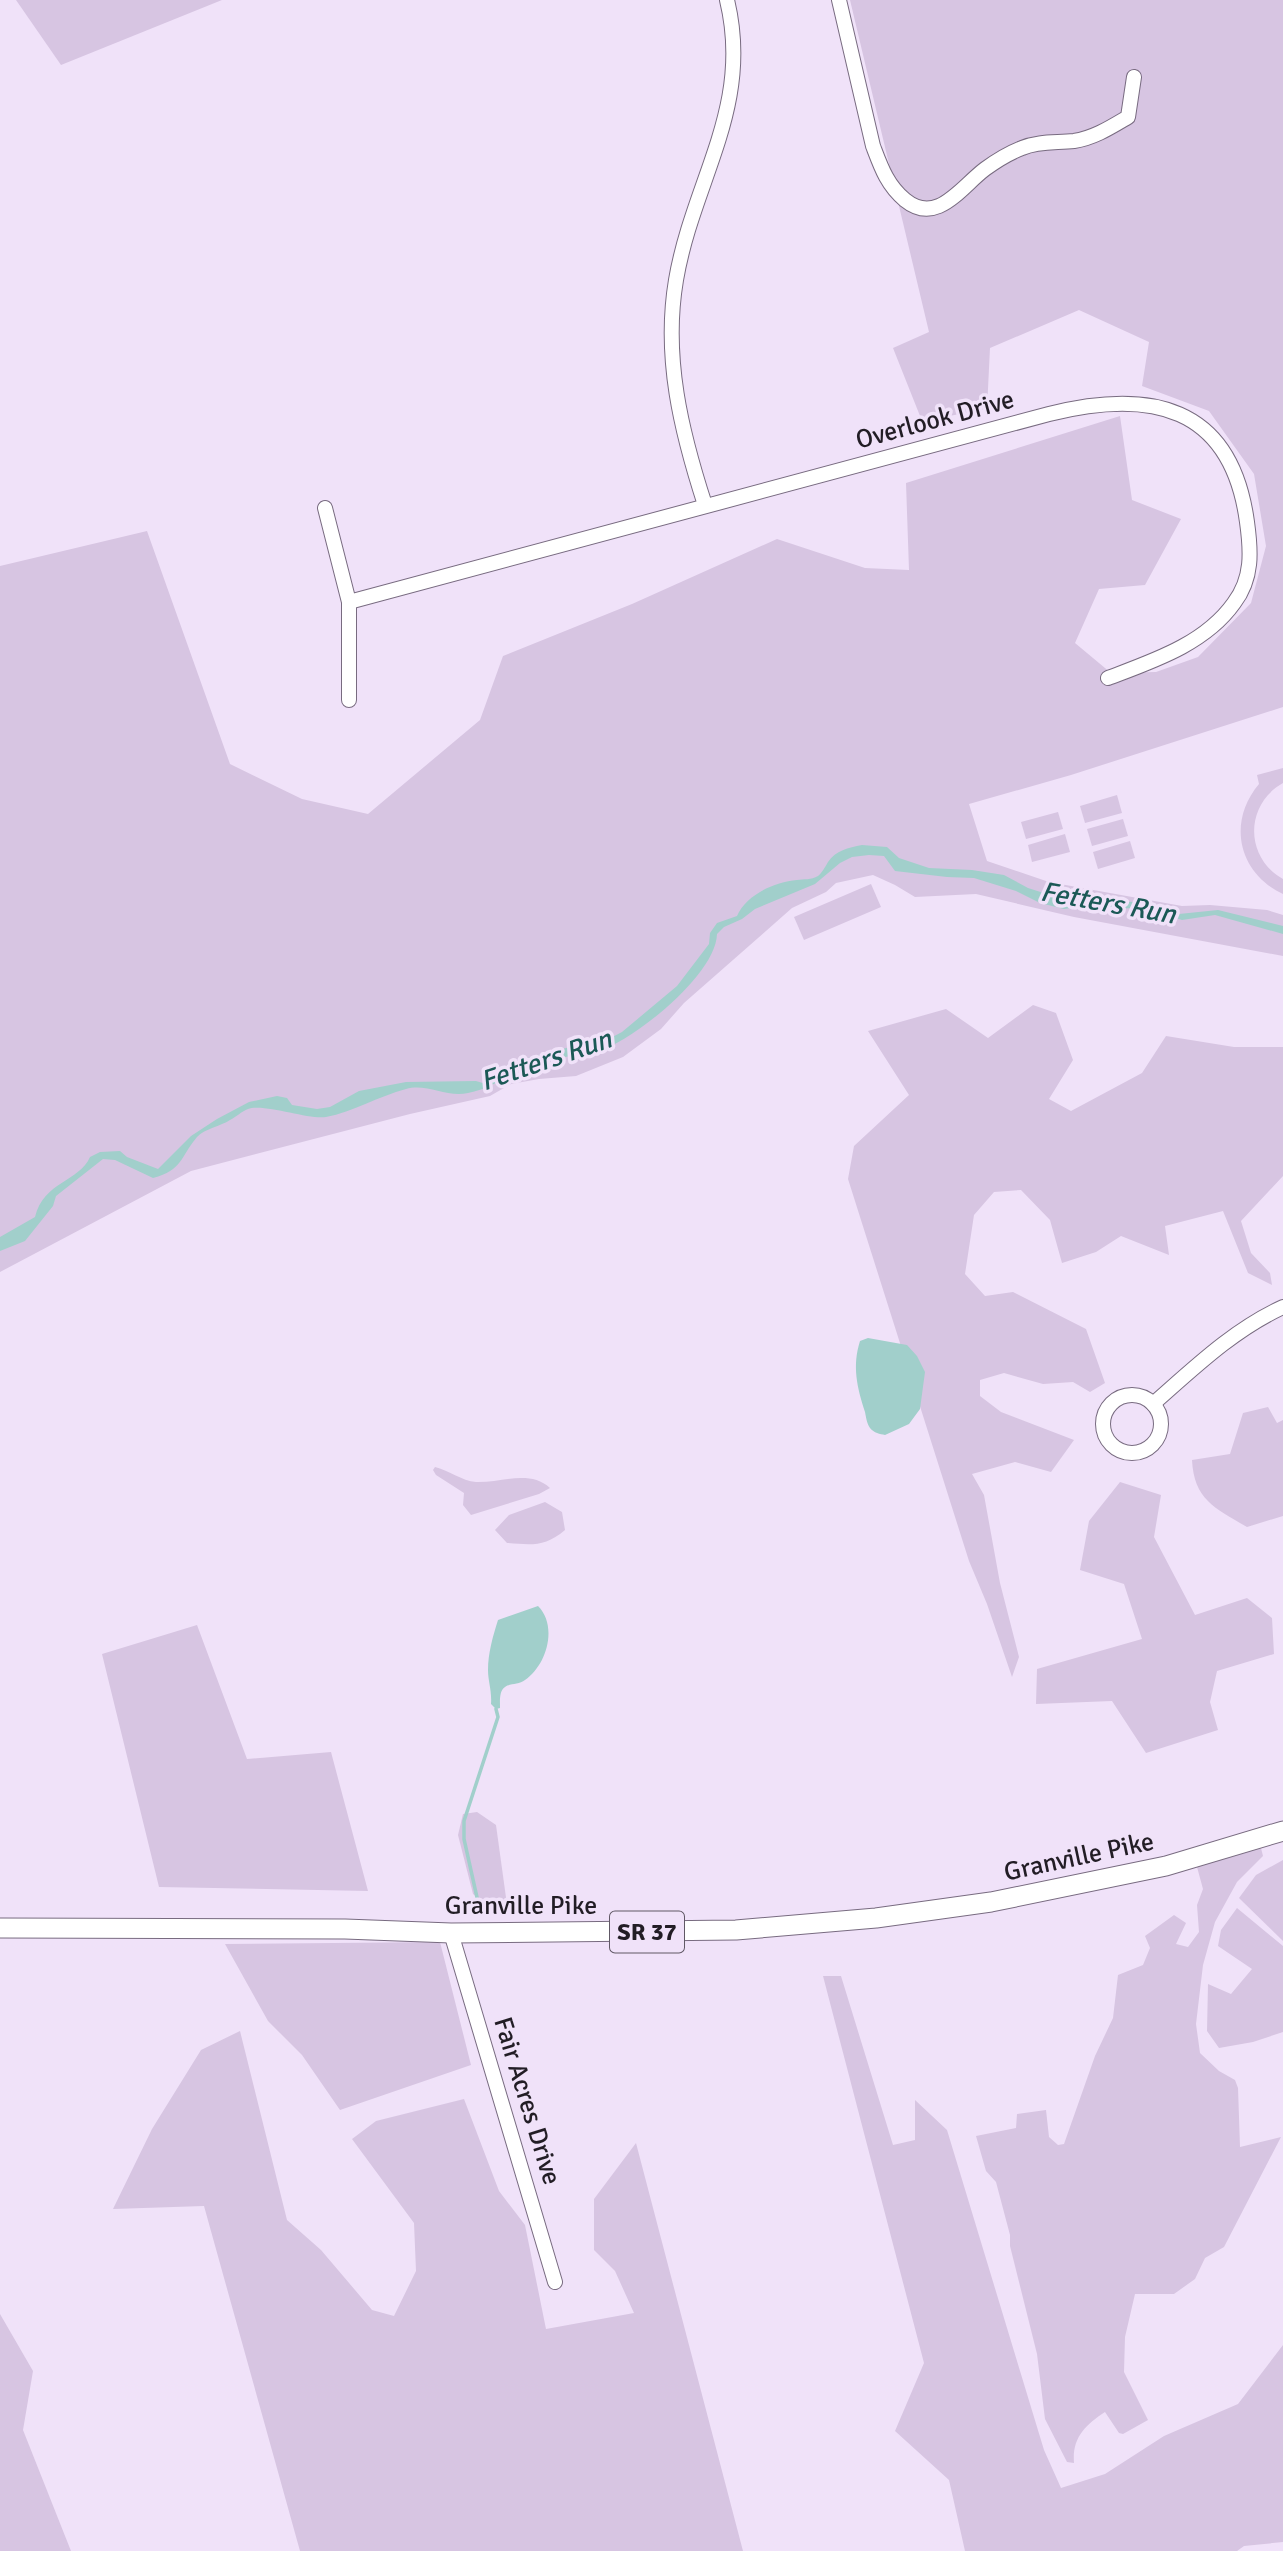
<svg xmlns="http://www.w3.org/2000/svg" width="1283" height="2551" font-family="Signika,sans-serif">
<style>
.green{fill:#d7c5e2}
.water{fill:#a1cfcb}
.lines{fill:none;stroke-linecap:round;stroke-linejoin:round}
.stream{stroke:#a1cfcb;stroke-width:3.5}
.minor-casing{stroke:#786b80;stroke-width:16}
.highway-casing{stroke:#786b80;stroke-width:21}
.minor{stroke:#fff;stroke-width:14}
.highway{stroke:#fff;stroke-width:19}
.labels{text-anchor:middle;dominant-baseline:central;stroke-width:7;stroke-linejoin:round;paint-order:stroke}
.shield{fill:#f0e2f9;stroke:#605865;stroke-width:2}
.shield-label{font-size:24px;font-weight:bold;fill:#221d25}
.street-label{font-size:26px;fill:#221d25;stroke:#f0e2f9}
.water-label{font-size:28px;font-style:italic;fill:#1b5956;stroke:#f0e2f9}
</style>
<rect width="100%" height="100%" fill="#f0e2f9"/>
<g class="green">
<path d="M16 0H222L61 65Z"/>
<path d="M850 0H1283V707L1071 775 969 804 987 861 1049 882 1182 906 1210 905 1267 910 1283 915V956L1074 917 976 894 915 897 895 885 873 875 836 883 826 892 792 908 684 1003 661 1029 623 1057 576 1076 539 1079 511 1084 490 1096 410 1114 191 1171 0 1272V566L147 531 230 764 302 799 368 814 480 720 503 656 632 604 777 539 865 568 909 570 906 483 1120 416 1132 500 1181 519 1145 585 1099 589 1075 643 1111 673 1156 672 1198 657 1251 603 1266 546 1254 474 1209 411 1142 386 1149 342 1079 310 990 348 987 409 922 421 893 348 929 332Z"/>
<path d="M1283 768V783C1244 805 1245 858 1283 879V894C1238 873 1227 822 1259 784L1257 775Z"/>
<path d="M1117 795 1122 813 1085 823 1080 806Z"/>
<path d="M1058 812 1063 829 1026 839 1021 822Z"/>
<path d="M1123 819 1128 836 1092 846 1087 829Z"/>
<path d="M1065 834 1070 852 1032 862 1028 845Z"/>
<path d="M1130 841 1135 858 1098 869 1093 852Z"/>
<path d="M871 884 881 907 804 940 794 917Z"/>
<path d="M1033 1005 1056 1013 1073 1060 1049 1099 1071 1111 1142 1073 1166 1036 1234 1047H1283V1176L1241 1221 1251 1253 1270 1273 1272 1285 1248 1273 1223 1211 1165 1226 1169 1255 1121 1236 1096 1252 1062 1263 1050 1220 1021 1190 994 1192 974 1215 965 1274 985 1296 1013 1292 1086 1329 1105 1383 1090 1392 1073 1382 1043 1384 1004 1373 980 1380V1396L1001 1412 1074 1440 1051 1472 1015 1462 972 1474 984 1495 1000 1583 1019 1657 1012 1677 987 1604 969 1561 848 1179 854 1146 909 1095 868 1031 946 1009 988 1038Z"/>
<path d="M1268 1407 1277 1423 1283 1420V1516L1247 1527C1215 1508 1194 1500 1192 1460L1230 1454 1243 1413Z"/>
<path d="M435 1467C448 1470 462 1481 476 1482 500 1483 530 1469 550 1488L539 1494 471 1515 463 1505 464 1493 436 1475 433 1470Z"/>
<path d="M1120 1482 1161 1495 1154 1537 1195 1615 1247 1598 1272 1618 1274 1654 1217 1671 1210 1702 1218 1730 1146 1753 1112 1701 1036 1704 1037 1669 1142 1639 1124 1584 1080 1570 1089 1521Z"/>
<path d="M545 1502 562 1512 565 1530C545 1547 532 1545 507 1543L495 1530 509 1515Z"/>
<path d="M197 1625 247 1759 331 1752 368 1891 159 1887 102 1654Z"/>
<path d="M477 1812 496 1825 508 1912 491 1907 473 1894 458 1835 463 1814Z"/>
<path d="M1261 1848 1263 1856 1237 1882 1215 1922 1203 1965 1196 2024 1200 2053 1219 2071 1235 2080 1238 2088 1240 2147 1281 2137 1224 2247 1205 2258 1195 2279 1174 2294H1135L1125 2337 1124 2372 1148 2420 1123 2434 1119 2433 1105 2412C1085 2425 1072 2438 1074 2463L1067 2462 1045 2419 1037 2354 1010 2246V2235L996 2182 986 2171 976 2136 1016 2128 1017 2114 1046 2110 1049 2137 1058 2145 1064 2144 1095 2056 1113 2018 1118 1975 1143 1965 1150 1948 1145 1936 1174 1915 1186 1923 1176 1944 1188 1947 1199 1932 1197 1905 1203 1889 1197 1867Z"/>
<path d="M1283 1860V1941L1239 1898 1256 1875Z"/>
<path d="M1237 1908 1283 1946V2032L1253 2042 1219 2048 1207 2031 1208 1984 1231 1994 1252 1969 1218 1946 1221 1930Z"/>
<path d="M440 1942 471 2065 340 2110 302 2055 268 2021 225 1944Z"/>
<path d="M823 1976H841L893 2145 915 2140V2100L947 2130 1044 2450 1061 2488 1105 2474 1164 2436 1238 2404 1283 2345V2542L1244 2546 1237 2551H965L949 2480 895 2431 924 2363Z"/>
<path d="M240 2031 287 2220 321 2250 372 2310 394 2316 416 2271 414 2223 352 2139 376 2121 464 2099 499 2191 525 2225 546 2329 634 2313 615 2271 594 2250V2199L636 2143 743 2551H300L204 2206 113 2209 152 2129 201 2050Z"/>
<path d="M0 2314 33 2371 23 2430 71 2551H0Z"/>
</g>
<g class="water">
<path d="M862 845 887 847 899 858 929 868 972 870 1004 875 1028 888 1050 895 1133 902 1179 914 1218 910 1283 926V934L1215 915 1182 920 1154 911 1133 908 1116 909 1091 905 1064 909 1040 903 1016 891 974 878 947 877 895 871 884 856 869 855 852 857 840 863 815 884 755 909 742 919 724 927 717 934C716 975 634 1040 597 1052 592 1054 587 1053 582 1054 565 1057 547 1060 531 1066 507 1074 494 1088 468 1093 447 1098 427 1083 406 1089 379 1096 353 1112 326 1117 309 1120 264 1103 248 1109 242 1111 236 1117 230 1120 221 1126 204 1129 197 1137 180 1157 183 1170 153 1178L115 1160 103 1159 56 1196 53 1206 25 1241 0 1251V1237L35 1217C44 1181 79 1182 90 1157L100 1152 120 1151 127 1157 158 1169 191 1136 217 1119 249 1102 277 1096 287 1098 292 1105 317 1109 330 1107 359 1091 406 1082 476 1081 486 1084 524 1059 570 1047 599 1044 622 1032 677 986 709 944 710 933 717 923 737 916C746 895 774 882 797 880 804 879 811 880 818 876 822 873 825 867 828 862 836 850 848 848 862 845Z"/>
<path d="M868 1338 907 1345 917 1356 925 1372 920 1409 909 1424 885 1435C880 1434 874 1433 870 1428 867 1424 866 1417 865 1412 857 1387 852 1366 860 1341Z"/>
<path d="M538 1606C558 1626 547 1665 525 1680 519 1685 510 1683 505 1687 499 1691 500 1701 500 1708L496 1709 491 1704C492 1691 488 1681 488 1670 488 1653 493 1636 498 1620Z"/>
</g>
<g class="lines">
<path class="stream" d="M478 1902 464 1839V1821L498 1717 496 1709"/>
<g class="minor-casing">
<g id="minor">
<path d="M839 0 873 146C881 167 887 185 905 200 937 226 961 187 985 169 996 161 1009 153 1022 148 1039 141 1056 143 1074 141 1094 138 1111 127 1128 117L1134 77"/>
<path d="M705 505C681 431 663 357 676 280 693 180 753 107 727 0"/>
<path d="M325 508 349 602V700"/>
<path d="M349 602 1049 414C1149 389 1231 404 1247 522 1251 551 1253 578 1234 603 1205 644 1153 661 1108 678"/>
<circle cx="1132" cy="1424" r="29"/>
<path d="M1153 1404C1194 1368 1233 1330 1283 1307"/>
<path d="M451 1933 555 2282"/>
</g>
</g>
<g class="highway-casing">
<path id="highway" d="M0 1928 345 1929 451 1933 736 1930 876 1918 991 1902 1166 1866 1283 1831"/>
</g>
<use href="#minor" class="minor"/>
<use href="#highway" class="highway"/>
</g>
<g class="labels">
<rect class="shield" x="610" y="1911.5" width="74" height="41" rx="5"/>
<g class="shield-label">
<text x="647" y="1932">SR 37</text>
</g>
<g class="street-label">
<text transform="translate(935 420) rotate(-15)">Overlook Drive</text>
<text transform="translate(1079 1857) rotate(-12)">Granville Pike</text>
<text x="521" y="1906">Granville Pike</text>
<text transform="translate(527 2101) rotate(73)">Fair Acres Drive</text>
</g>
<g class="water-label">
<text transform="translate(1108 903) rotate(10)">Fetters Run</text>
<text transform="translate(546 1060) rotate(-19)">Fetters Run</text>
</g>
</g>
</svg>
